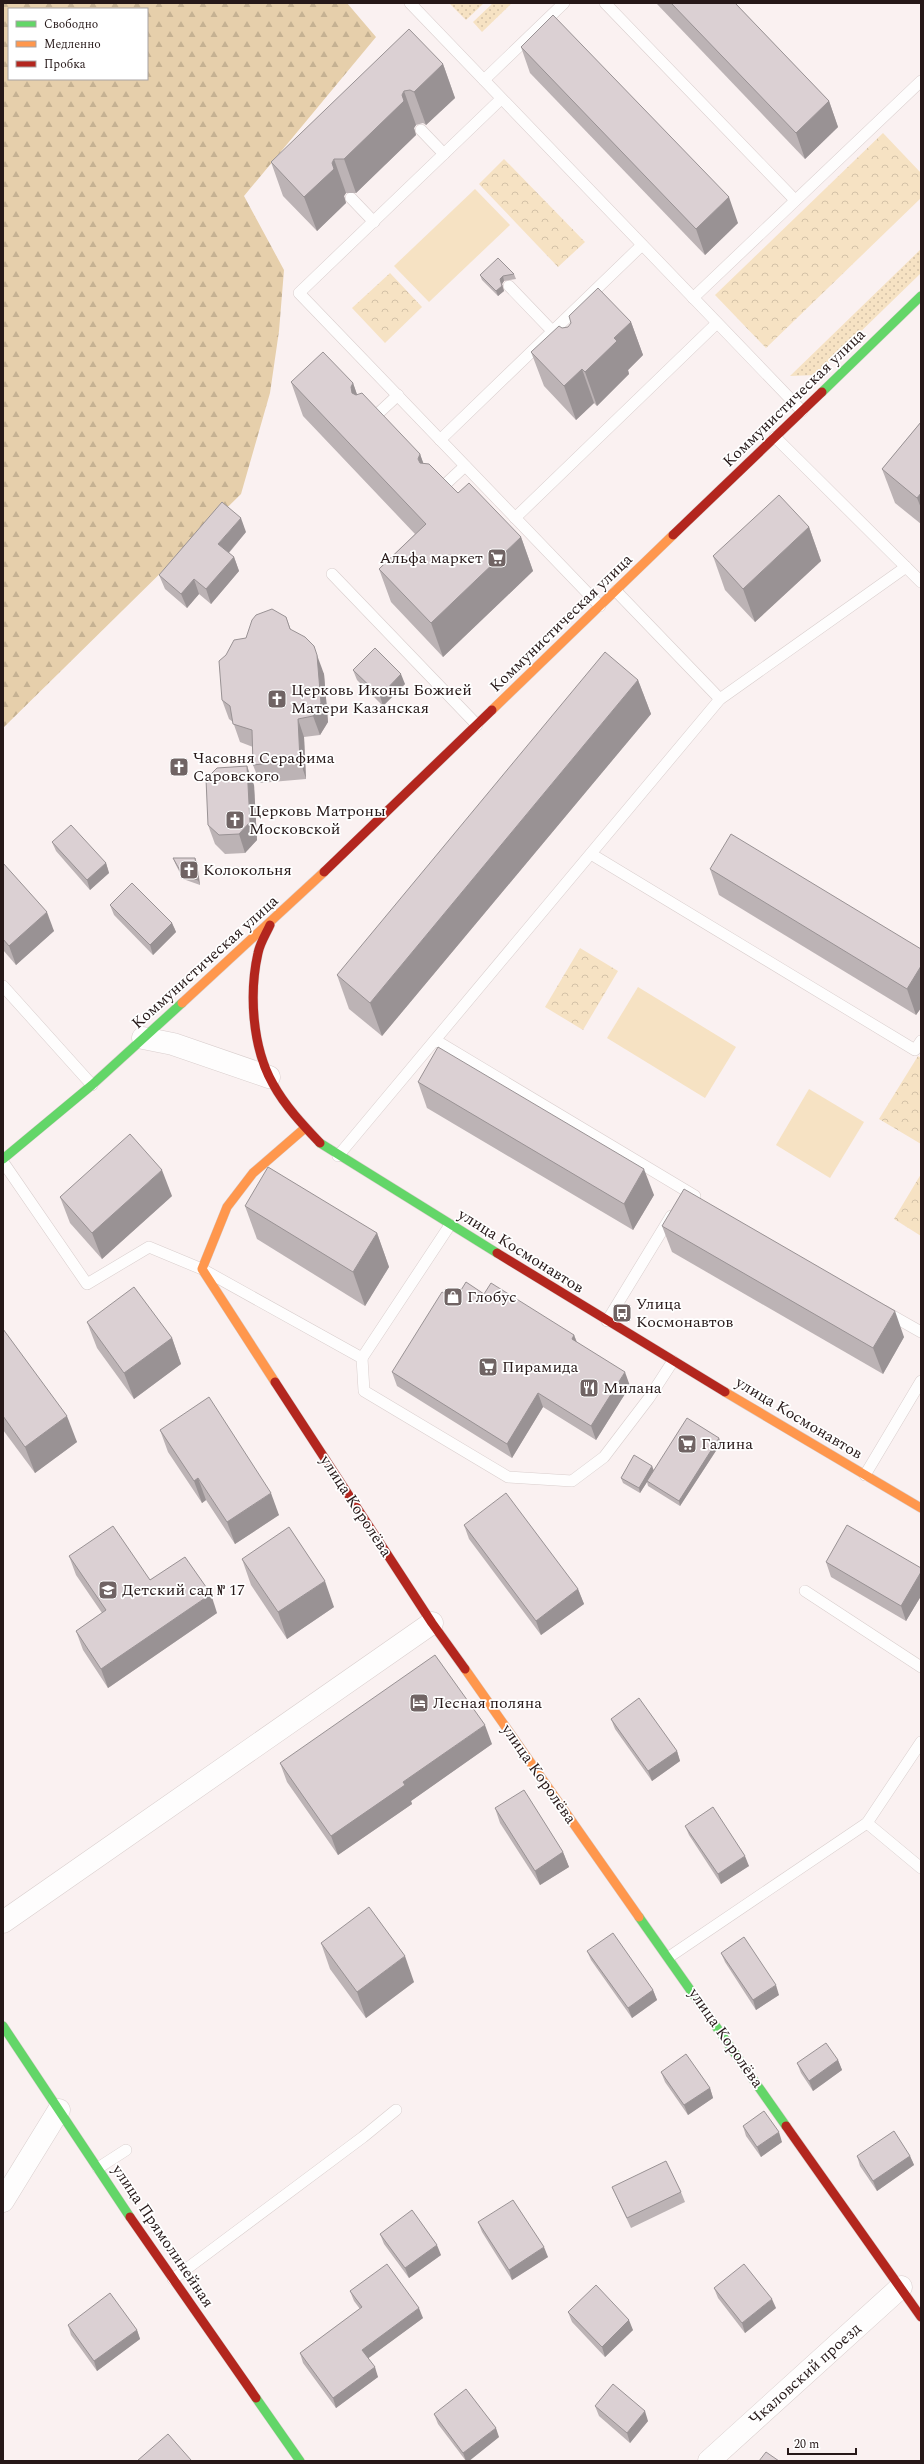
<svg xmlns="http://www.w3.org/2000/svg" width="924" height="2464" font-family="Spectral,serif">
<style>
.grass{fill:url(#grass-dots)}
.forest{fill:url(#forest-firs);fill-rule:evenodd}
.park{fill:url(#park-crowns)}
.garden{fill:#f6e2c3}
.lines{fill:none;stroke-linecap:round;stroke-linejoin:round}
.lane-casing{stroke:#d9cecd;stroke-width:12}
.street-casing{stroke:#d9cecd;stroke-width:23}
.fast-casing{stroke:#d9cecd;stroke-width:10}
.slow-casing{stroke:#d9cecd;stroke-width:10}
.jam-casing{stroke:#d9cecd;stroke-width:10}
.lane{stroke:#fefdfd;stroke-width:11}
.street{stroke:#fefdfd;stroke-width:22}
.fast{stroke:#63d668;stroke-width:9}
.slow{stroke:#ff974d;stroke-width:9}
.jam{stroke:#b3261e;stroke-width:9}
.wall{fill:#bcb3b5}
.shaded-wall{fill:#999294}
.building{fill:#dbd0d3;stroke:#999294}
.labels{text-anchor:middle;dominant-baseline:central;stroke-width:3.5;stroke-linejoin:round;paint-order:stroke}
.street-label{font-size:16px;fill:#261818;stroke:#fff}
.poi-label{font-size:16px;fill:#261818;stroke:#fff;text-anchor:start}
</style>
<defs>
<pattern id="grass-dots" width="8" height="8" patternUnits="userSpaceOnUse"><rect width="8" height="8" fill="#f6e2c3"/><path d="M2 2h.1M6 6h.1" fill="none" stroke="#d3c1a7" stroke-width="1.8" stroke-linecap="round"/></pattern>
<pattern id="forest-firs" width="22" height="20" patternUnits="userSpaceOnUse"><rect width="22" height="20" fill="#e6cfab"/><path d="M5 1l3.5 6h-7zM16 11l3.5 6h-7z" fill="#c5b192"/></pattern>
<pattern id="park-crowns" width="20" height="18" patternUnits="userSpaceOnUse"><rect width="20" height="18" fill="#f6e2c3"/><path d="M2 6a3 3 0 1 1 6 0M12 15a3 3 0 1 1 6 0" fill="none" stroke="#d3c1a7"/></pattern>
</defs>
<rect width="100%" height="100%" fill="#faf1f1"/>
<g class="grass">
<path d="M449 3H484L466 20Z"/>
<path d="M493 3H512L482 32 473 22Z"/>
<path d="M921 249V273L816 375 790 376Z"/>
</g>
<path class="forest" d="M3 3H347L376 37 244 196 284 270 279 331 270 393 241 494 3 728ZM9 9H147V79H9Z"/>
<g class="park">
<path d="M883 133 921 173V198L766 348 715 295Z"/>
<path d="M504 159 585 242 558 267 479 184Z"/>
<path d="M390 273 422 307 385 343 352 308Z"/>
<path d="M580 948 618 971 583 1030 545 1007Z"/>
<path d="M918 1056 921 1058V1144L879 1119Z"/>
<path d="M921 1174V1236L894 1219Z"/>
</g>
<g class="garden">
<path d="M475 189 510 225 429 302 394 266Z"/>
<path d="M638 987 736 1047 705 1098 607 1038Z"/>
<path d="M809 1089 864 1122 830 1178 776 1145Z"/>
</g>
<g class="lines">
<g class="lane-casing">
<g id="lane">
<path d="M410 3 802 411"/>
<path d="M605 3 795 200"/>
<path d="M484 80 564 3"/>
<path d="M501 99 299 293 600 606"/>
<path d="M421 130 444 154"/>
<path d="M351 198 374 222"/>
<path d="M509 286 557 336"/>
<path d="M693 298 921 81"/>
<path d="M370 421 398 395"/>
<path d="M775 437 921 582"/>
<path d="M440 440 642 245"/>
<path d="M437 492 465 466"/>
<path d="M515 518 717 323"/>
<path d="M332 574 477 725"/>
<path d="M616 591 720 699"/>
<path d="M591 854 915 1050 921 1041"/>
<path d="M3 986 92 1085"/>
<path d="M435 1040 695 1196"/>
<path d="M338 1156 720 699 906 567"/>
<path d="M3 1162 87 1284 149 1247 202 1269 362 1358 450 1225"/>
<path d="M884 1311 921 1332"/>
<path d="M607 1321 671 1216"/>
<path d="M362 1358 364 1391 508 1477 572 1481 604 1457 649 1398 673 1361"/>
<path d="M865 1475 921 1381"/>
<path d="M805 1591 921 1667"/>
<path d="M867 1823 921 1868"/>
<path d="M669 1957 867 1823 921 1742"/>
<path d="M98 2168 126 2150"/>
<path d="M173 2279 363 2137 396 2110"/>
</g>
</g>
<g class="street-casing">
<g id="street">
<path d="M143 1038 173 1044 269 1077"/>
<path d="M3 1922 432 1623"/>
<path d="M3 2201 59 2110"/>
<path d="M709 2461 901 2287"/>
</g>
</g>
<g class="fast-casing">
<g id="fast">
<path d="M822 392 921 296"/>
<path d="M320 1143 497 1253"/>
<path d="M3 1159 92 1085 182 1003"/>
<path d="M639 1917 786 2126"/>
<path d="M3 2026 130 2217"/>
<path d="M256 2398 300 2461"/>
</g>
</g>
<g class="slow-casing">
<g id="slow">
<path d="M492 710 673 535"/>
<path d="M182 1003 324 872"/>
<path d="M275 1382 202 1269 227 1207 253 1173 305 1128"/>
<path d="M725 1392 921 1508"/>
<path d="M465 1669 639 1917"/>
</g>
</g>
<g class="jam-casing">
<g id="jam">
<path d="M673 535 822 392"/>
<path d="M324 872 492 710"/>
<path d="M270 925C266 934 260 943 258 953 249 993 252 1047 273 1084 285 1106 303 1125 320 1143"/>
<path d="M497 1253 725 1392"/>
<path d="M275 1382 432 1623 465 1669"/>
<path d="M786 2126 921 2317"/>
<path d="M130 2217 256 2398"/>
</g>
</g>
<use href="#lane" class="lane"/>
<use href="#street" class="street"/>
<use href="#fast" class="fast"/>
<use href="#slow" class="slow"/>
<use href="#jam" class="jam"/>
</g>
<g class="wall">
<path d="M656 3H735L829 101 838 127 805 159Z"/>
<path d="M521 47 738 223 705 255 530 73Z"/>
<path d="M443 64 455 98 426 125 423 123 416 125 414 128 416 135 356 193H346L344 196 346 203 317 231 283 196 271 162Z"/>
<path d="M514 274 516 279 504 281 502 284 504 291 498 296 482 280 480 275Z"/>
<path d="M631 322 643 355 628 370 629 374 597 406 594 403 576 420 544 386 531 352 562 328Z"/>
<path d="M291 382 353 383 357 395 420 454 423 463 458 493 521 537 533 571 443 657 391 602 379 569 415 534 303 416Z"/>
<path d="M921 422V524L895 503 882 469Z"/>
<path d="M809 527 821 561 755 622 725 590 713 556Z"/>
<path d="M246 532 229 553 234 557 239 571 211 604 199 594 187 608 165 589 159 575Z"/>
<path d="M286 617 291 630 324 674 328 722 320 735 304 737 306 779 260 783 253 765V747L240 742 233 722 229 719 222 700 246 638Z"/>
<path d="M353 670 405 684 383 706 357 680Z"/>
<path d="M638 680 651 714 382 1036 349 1009 337 975Z"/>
<path d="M254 785 257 840 245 853 225 854 215 844 208 825Z"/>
<path d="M52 842 106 863 109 873 90 890 56 851Z"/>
<path d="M173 858H195L197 863 200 885 183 879 175 863Z"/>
<path d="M3 863 54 931 16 965 3 950Z"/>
<path d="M710 869 921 949V1008L916 1015 719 895Z"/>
<path d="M110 905 172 923 176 932 153 955 114 915Z"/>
<path d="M418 1082 654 1195 633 1230 427 1108Z"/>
<path d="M172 1196 102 1259 70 1223 60 1197Z"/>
<path d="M245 1206 377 1233 389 1267 365 1306 257 1239Z"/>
<path d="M662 1226 904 1337 883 1374 672 1252Z"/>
<path d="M484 1294 574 1335 577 1342 630 1386 596 1440 543 1407 512 1458 397 1386 392 1372 455 1300Z"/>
<path d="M87 1322 172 1338 181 1364 134 1399 97 1348Z"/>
<path d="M3 1329 77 1442 35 1473 3 1430Z"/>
<path d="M160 1430 279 1515 235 1544 206 1500 202 1503 168 1452Z"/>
<path d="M721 1443 680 1506 648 1486 647 1482 640 1493 623 1483 621 1478 652 1466 653 1470Z"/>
<path d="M464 1525 578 1589 584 1604 541 1635 469 1539Z"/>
<path d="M69 1556 150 1580 217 1613 108 1688 83 1650 76 1631 102 1613 76 1575Z"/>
<path d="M242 1559 334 1607 287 1639 251 1585Z"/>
<path d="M826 1562 921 1568V1596L906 1621 831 1577Z"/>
<path d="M611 1719 677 1751 680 1761 652 1781 615 1729Z"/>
<path d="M492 1744 411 1801 412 1804 338 1855 287 1782 280 1763Z"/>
<path d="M495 1808 563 1852 569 1867 540 1885 500 1823Z"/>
<path d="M685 1826 749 1866 721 1884 689 1835Z"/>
<path d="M321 1943 414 1982 366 2018 330 1969Z"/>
<path d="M587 1951 653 1990 657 2000 632 2018 591 1960Z"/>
<path d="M721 1953 779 1995 756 2010 725 1962Z"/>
<path d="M838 2060 842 2070 813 2091 801 2073 797 2063Z"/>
<path d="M661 2072 710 2088 713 2098 688 2115 665 2082Z"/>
<path d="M743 2126 782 2142 761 2157 746 2136Z"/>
<path d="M857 2156H910L914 2165 877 2191 860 2166Z"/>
<path d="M612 2187 681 2192 685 2202 631 2228 616 2196Z"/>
<path d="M478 2222 548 2257 512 2280 482 2232Z"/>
<path d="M380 2234 441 2255 409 2278 384 2244Z"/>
<path d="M714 2288 776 2308 745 2333 718 2298Z"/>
<path d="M350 2291 423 2318 368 2358 378 2377 336 2408 303 2363 300 2353 360 2309 354 2301Z"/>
<path d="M568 2312 633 2330 605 2357 572 2322Z"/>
<path d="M68 2325 137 2330 140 2339 97 2371 71 2335Z"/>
<path d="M595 2406 648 2421 630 2443 599 2416Z"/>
<path d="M434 2414 499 2437 469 2461H466L438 2424Z"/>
</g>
<g class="shaded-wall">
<path d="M443 64 455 98 426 125 414 92Z"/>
<path d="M404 91 416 125 414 128 416 135 356 193 344 159 402 95Z"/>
<path d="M829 101 838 127 805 159 796 133Z"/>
<path d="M334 159 346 193 344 196 346 203 317 231 304 197 332 163Z"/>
<path d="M729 197 738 223 705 255 696 229Z"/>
<path d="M503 276 504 281 502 284 504 291 498 296 496 291 500 279Z"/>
<path d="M631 322 643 355 628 370 629 374 597 406 585 372 614 338Z"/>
<path d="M582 369 594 403 576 420 564 386Z"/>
<path d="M353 383 365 417 352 393 351 387Z"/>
<path d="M420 454 432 487 418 459Z"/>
<path d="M921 493V508L917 498Z"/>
<path d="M241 518 246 532 224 558 218 544Z"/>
<path d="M809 527 821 561 755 622 743 589Z"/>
<path d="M521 537 533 571 443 657 431 623Z"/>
<path d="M234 557 239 571 211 604 206 589Z"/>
<path d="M194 579 199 594 187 608 181 594Z"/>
<path d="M317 655 324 674 328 722 320 735 313 716Z"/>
<path d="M401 674 405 684 383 706 380 696Z"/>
<path d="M638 680 651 714 382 1036 370 1003Z"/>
<path d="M298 719 304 737 306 779 300 760Z"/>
<path d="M247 766 254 785 257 840 245 853 239 834Z"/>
<path d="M195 858 197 863 200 885 198 880Z"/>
<path d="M106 863 109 873 90 890 87 880Z"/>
<path d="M47 912 54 931 16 965 9 946Z"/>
<path d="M172 923 176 932 153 955 150 945Z"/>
<path d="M921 966V1008L916 1015 907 989Z"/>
<path d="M644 1169 654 1195 633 1230 624 1204Z"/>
<path d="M162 1170 172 1196 102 1259 92 1233Z"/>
<path d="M377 1233 389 1267 365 1306 353 1272Z"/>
<path d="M895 1311 904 1337 883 1374 873 1348Z"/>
<path d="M574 1335 579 1349 572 1339Z"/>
<path d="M172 1338 181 1364 134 1399 124 1373Z"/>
<path d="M625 1372 630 1386 596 1440 591 1426Z"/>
<path d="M538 1393 543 1407 512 1458 507 1444Z"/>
<path d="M67 1416 77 1442 35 1473 25 1447Z"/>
<path d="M719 1438 721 1443 680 1506 679 1501Z"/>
<path d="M652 1466 654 1471 647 1481V1482L640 1493 639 1488Z"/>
<path d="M198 1478 206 1500 202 1503 194 1481Z"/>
<path d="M271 1493 279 1515 235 1544 227 1522Z"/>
<path d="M921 1572V1596L906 1621 901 1606Z"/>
<path d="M325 1581 334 1607 287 1639 278 1612Z"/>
<path d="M578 1589 584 1604 541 1635 536 1621Z"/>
<path d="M211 1594 217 1613 108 1688 101 1669Z"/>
<path d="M485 1725 492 1744 411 1801 412 1804 338 1855 331 1836 403 1782Z"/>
<path d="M677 1751 680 1761 652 1781 648 1771Z"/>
<path d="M563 1852 569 1867 540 1885 535 1871Z"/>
<path d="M745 1856 749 1866 721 1884 718 1874Z"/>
<path d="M405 1956 414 1982 366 2018 357 1992Z"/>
<path d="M776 1985 779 1995 756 2010 753 2000Z"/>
<path d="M653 1990 657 2000 632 2018 628 2008Z"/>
<path d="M838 2060 842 2070 813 2091 809 2081Z"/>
<path d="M710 2088 713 2098 688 2115 684 2105Z"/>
<path d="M779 2132 782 2142 761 2157 757 2147Z"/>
<path d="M910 2156 914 2165 877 2191 873 2181Z"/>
<path d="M437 2245 441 2255 409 2278 405 2268Z"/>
<path d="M544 2247 548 2257 512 2280 509 2270Z"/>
<path d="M772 2299 776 2308 745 2333 742 2323Z"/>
<path d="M419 2308 423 2318 366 2360 362 2350Z"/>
<path d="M629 2320 633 2330 605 2357 602 2347Z"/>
<path d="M137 2330 140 2339 97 2371 94 2361Z"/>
<path d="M375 2367 378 2377 336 2408 333 2398Z"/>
<path d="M645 2411 648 2421 630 2443 627 2433Z"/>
<path d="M496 2428 499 2437 469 2461H466L463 2453Z"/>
</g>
<g class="building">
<path d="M671 3H735L829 101 796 133Z"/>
<path d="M553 15 729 197 696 229 521 47Z"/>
<path d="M409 29 443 64 414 92 410 90 404 91 402 95 404 101 344 159H334L332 163 334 169 304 197 271 162Z"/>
<path d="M498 258 514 274 503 276 500 279 502 286 496 291 480 275Z"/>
<path d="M598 288 631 322 614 338 617 341 585 372 582 369 564 386 531 352 559 326 562 328 568 327 571 323 569 316Z"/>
<path d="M323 352 353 383 351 387 352 393 356 395 362 393 420 454 418 459 420 463 429 464 458 493 469 483 521 537 431 623 379 569 426 524 291 382Z"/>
<path d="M921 422V493L917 498 882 469Z"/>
<path d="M779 495 809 527 743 589 713 556Z"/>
<path d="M222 502 241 518 218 544 234 557 206 589 194 579 181 594 159 575Z"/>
<path d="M272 609 286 617 290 629 305 637 314 646 317 655 321 703 313 716 298 719 300 760 253 765 252 730 233 724 230 706 222 700 219 661 226 655 234 640 246 638 252 620 256 615Z"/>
<path d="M375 648 401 674 380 696 353 670Z"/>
<path d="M605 652 638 680 370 1003 337 975Z"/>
<path d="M247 766 250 822 239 834 219 835 208 825 206 779 217 768Z"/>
<path d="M71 825 106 863 87 880 52 842Z"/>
<path d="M731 834 921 949V966L907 989 710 869Z"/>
<path d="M173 858H195L198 880 182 874Z"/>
<path d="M3 863 47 912 9 946 3 939Z"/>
<path d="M132 883 172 923 150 945 110 905Z"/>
<path d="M438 1047 644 1169 624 1204 418 1082Z"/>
<path d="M130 1134 162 1170 92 1233 60 1197Z"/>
<path d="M268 1167 377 1233 353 1272 245 1206Z"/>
<path d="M684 1189 895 1311 873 1348 662 1226Z"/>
<path d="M466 1282 484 1294 491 1283 574 1335 572 1339 625 1372 591 1426 538 1393 507 1444 392 1372 442 1292 455 1300Z"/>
<path d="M134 1287 172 1338 124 1373 87 1322Z"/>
<path d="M3 1329 67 1416 25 1447 3 1416Z"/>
<path d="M209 1397 271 1493 227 1522 198 1478 194 1481 160 1430Z"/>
<path d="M687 1418 719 1438 679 1501 647 1481Z"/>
<path d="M634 1455 652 1466 639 1488 621 1478Z"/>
<path d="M506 1493 578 1589 536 1621 464 1525Z"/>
<path d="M847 1525 921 1568V1572L901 1606 826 1562Z"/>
<path d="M113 1526 150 1580 185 1557 211 1594 101 1669 76 1631 106 1610 69 1556Z"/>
<path d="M289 1527 325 1581 278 1612 242 1559Z"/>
<path d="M435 1655 485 1725 403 1782 405 1785 331 1836 280 1763Z"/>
<path d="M639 1698 677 1751 648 1771 611 1719Z"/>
<path d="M524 1790 563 1852 535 1871 495 1808Z"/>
<path d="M713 1807 745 1856 718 1874 685 1826Z"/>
<path d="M369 1907 405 1956 357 1992 321 1943Z"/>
<path d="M613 1933 653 1990 628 2008 587 1951Z"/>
<path d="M744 1937 776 1985 753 2000 721 1953Z"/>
<path d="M826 2043 838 2060 809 2081 797 2063Z"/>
<path d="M686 2054 710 2088 684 2105 661 2072Z"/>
<path d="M764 2111 779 2132 757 2147 743 2126Z"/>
<path d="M894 2131 910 2156 873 2181 857 2156Z"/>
<path d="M666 2161 681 2192 627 2218 612 2187Z"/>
<path d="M513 2200 544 2247 509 2270 478 2222Z"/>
<path d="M412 2210 437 2245 405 2268 380 2234Z"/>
<path d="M387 2264 419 2308 362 2350 375 2367 333 2398 300 2353 362 2307 350 2291Z"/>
<path d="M744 2264 772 2299 742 2323 714 2288Z"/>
<path d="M596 2285 629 2320 602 2347 568 2312Z"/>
<path d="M110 2293 137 2330 94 2361 68 2325Z"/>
<path d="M613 2384 645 2411 627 2433 595 2406Z"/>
<path d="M466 2389 496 2428 463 2453 434 2414Z"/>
<path d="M168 2434 191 2460 190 2461H137Z"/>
<path d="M766 2452 779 2461H759Z"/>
</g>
<defs>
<g id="supermarket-square" transform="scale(1)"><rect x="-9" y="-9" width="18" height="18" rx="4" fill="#706464" stroke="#fff"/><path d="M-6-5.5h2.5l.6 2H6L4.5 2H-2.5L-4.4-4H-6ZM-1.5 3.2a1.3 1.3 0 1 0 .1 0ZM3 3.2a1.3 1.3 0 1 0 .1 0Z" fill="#fff"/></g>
<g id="church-square" transform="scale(1)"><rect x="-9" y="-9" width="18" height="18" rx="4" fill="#706464" stroke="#fff"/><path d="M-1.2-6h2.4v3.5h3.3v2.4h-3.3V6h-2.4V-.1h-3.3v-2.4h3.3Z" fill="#fff"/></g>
<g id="shop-square" transform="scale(1)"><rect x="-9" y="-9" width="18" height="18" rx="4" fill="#706464" stroke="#fff"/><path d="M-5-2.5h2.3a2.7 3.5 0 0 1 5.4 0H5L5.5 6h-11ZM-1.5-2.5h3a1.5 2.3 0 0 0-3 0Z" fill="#fff"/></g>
<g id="bus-square" transform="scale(1)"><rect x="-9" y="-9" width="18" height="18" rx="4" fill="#706464" stroke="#fff"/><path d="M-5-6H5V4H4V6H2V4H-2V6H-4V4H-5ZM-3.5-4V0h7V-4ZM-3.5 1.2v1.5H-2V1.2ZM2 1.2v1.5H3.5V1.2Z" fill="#fff"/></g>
<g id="restaurant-square" transform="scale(1)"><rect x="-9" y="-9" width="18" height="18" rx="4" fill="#706464" stroke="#fff"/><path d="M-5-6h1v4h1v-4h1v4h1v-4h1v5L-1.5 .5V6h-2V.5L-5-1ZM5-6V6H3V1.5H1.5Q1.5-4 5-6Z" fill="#fff"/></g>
<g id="school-square" transform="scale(1)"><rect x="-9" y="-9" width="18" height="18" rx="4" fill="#706464" stroke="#fff"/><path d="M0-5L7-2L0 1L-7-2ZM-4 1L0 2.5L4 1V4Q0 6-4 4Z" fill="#fff"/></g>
<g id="hotel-square" transform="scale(1)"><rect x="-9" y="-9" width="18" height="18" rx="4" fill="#706464" stroke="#fff"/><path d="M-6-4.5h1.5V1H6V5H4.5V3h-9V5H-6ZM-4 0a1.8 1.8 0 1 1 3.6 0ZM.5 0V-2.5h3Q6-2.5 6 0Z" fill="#fff"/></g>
</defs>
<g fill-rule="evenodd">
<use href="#supermarket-square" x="497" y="558"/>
<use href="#church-square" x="277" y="699"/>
<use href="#church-square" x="179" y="767"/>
<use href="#church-square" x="235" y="820"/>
<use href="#church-square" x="189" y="870"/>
<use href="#shop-square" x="453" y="1297"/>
<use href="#bus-square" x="622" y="1313"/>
<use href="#supermarket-square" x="488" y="1367"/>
<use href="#restaurant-square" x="589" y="1388"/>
<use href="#supermarket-square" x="687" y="1444"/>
<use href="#school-square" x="108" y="1590"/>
<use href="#hotel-square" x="419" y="1703"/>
</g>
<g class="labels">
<g class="street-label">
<text transform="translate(794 398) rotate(-44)">Коммунистическая улица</text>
<text transform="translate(561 623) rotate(-44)">Коммунистическая улица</text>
<text transform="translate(205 962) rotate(-42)">Коммунистическая улица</text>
<text transform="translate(521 1251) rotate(32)">улица Космонавтов</text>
<text transform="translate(799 1418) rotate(31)">улица Космонавтов</text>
<text transform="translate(356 1506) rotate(57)">улица Королёва</text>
<text transform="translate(539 1774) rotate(55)">улица Королёва</text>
<text transform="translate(726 2038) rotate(55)">улица Королёва</text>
<text transform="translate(163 2236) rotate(56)">улица Прямолинейная</text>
<text transform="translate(805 2374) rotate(-42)">Чкаловский проезд</text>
</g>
<g class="poi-label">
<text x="483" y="558" text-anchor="end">Альфа маркет</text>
<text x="291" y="690">Церковь Иконы Божией<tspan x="291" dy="18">Матери Казанская</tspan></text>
<text x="193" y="758">Часовня Серафима<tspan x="193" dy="18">Саровского</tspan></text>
<text x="249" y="811">Церковь Матроны<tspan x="249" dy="18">Московской</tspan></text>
<text x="203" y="870">Колокольня</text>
<text x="467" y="1297">Глобус</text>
<text x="636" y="1304">Улица<tspan x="636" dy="18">Космонавтов</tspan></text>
<text x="502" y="1367">Пирамида</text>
<text x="603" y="1388">Милана</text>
<text x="701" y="1444">Галина</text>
<text x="122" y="1590">Детский сад № 17</text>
<text x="433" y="1703">Лесная поляна</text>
</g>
</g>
<rect width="924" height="2464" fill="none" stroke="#261818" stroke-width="8"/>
<rect x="8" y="8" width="140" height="72" fill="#ffffff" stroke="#a8a3a3"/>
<rect x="16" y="21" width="20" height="6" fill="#63d668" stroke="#a8a3a3"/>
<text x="44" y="28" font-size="12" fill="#261818">Свободно</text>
<rect x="16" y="41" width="20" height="6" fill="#ff974d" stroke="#a8a3a3"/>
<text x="44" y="48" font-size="12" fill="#261818">Медленно</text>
<rect x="16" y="61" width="20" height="6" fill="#b3261e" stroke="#a8a3a3"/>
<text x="44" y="68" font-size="12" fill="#261818">Пробка</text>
<path d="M788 2448v6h68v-6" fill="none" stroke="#261818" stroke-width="2"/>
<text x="794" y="2448" font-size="12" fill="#261818" stroke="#ffffff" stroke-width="3" paint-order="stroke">20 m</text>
</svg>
